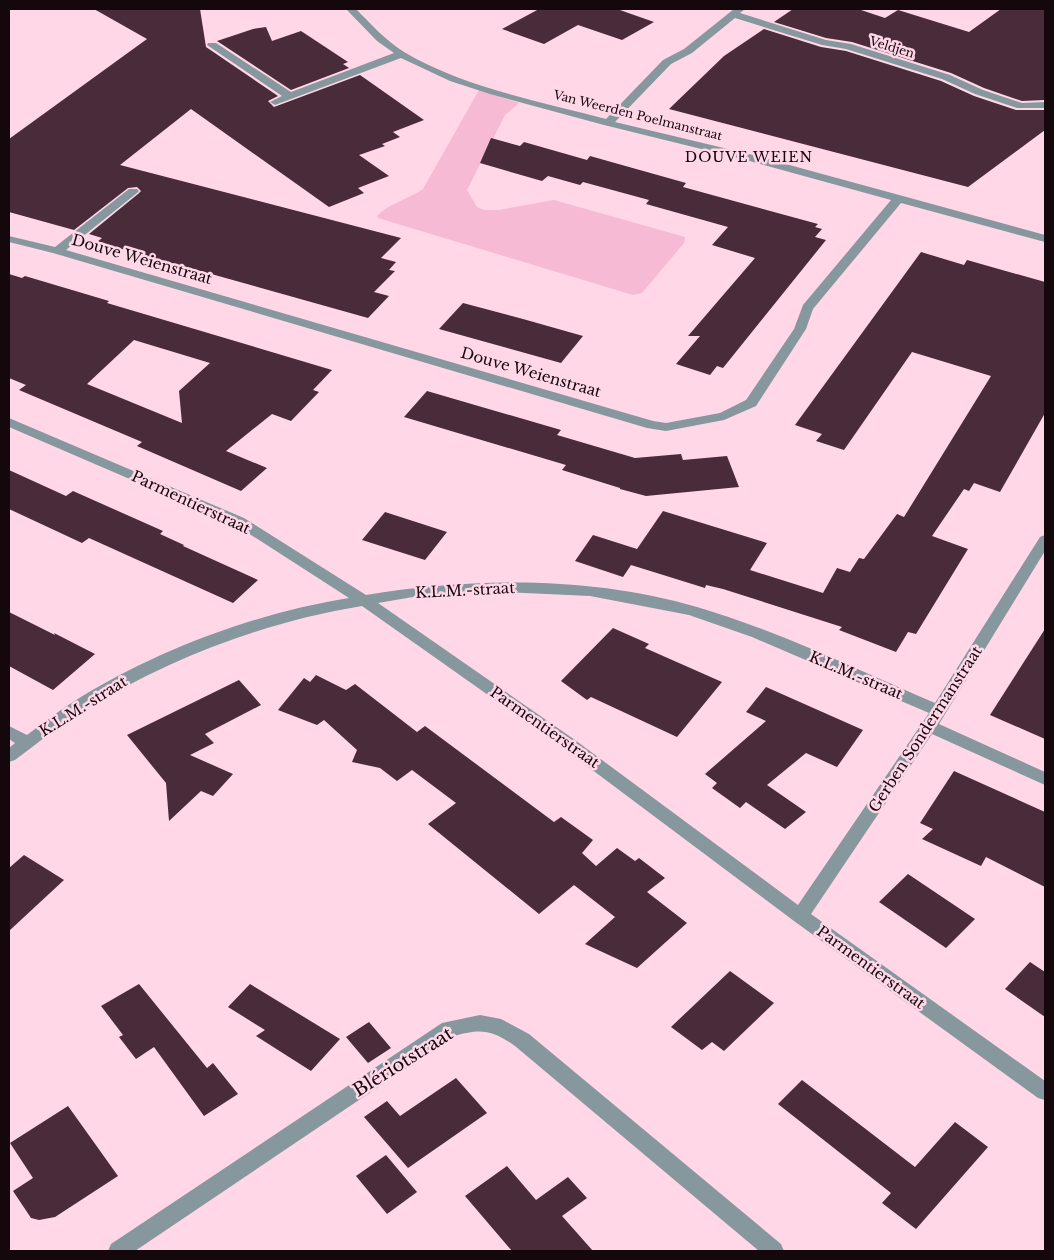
<svg xmlns="http://www.w3.org/2000/svg" width="1054" height="1260" font-family="'Libre Baskerville',serif">
<style>
.green{fill:#f6bad4}
.building{fill:#492b39;fill-rule:evenodd}
.lines{fill:none;stroke-linecap:round;stroke-linejoin:round}
.minor{fill:#86989e;fill-rule:evenodd}
.labels{text-anchor:middle;dominant-baseline:central;stroke-width:5;stroke-linejoin:round;paint-order:stroke}
.far-street-label{font-size:12px;fill:#14080d;stroke:#ffd7e7}
.far-neighbourhood-label{font-size:14px;letter-spacing:1px;fill:#14080d;stroke:#ffd7e7}
.street-label{font-size:15px;fill:#14080d;stroke:#ffd7e7}
.near-street-label{font-size:18px;fill:#14080d;stroke:#ffd7e7}
</style>
<rect width="100%" height="100%" fill="#ffd7e7"/>
<path class="green" d="M479 90 519 103 505 115 467 190 477 207 484 210H499L554 200 685 237 684 243 642 293 633 295 378 218 377 216C389 203 409 199 423 189Z"/>
<g class="building">
<path d="M94 9H200L206 47 278 96 268 101 274 107 360 75 424 120 393 132 400 137 382 144 385 146 359 155 389 176 358 188 364 193 329 207 191 109 120 165 401 238 381 258 396 262 389 270 395 271 374 292 389 296 368 318 97 242 102 238 89 234 138 194 141 191 137 187 128 188 74 230 9 212V139L147 39Z"/>
<path d="M539 9H617L654 22 622 40 578 25 544 44 502 29Z"/>
<path d="M793 9H858L885 18 898 10 969 32 1001 9H1045V100L1022 101 984 88 951 73 852 42 826 38 774 22Z"/>
<path d="M266 27 272 41 301 31 348 62 343 64 349 68 291 90 217 41 253 29Z"/>
<path d="M764 29 821 47 846 51 941 81 974 96 1016 110H1045V130L968 187 669 109 724 56Z"/>
<path d="M491 138 520 146 524 142 587 160 590 156 686 183 683 187 818 224 815 227 822 229 815 237 826 240 723 368 717 366 710 375 676 364 700 336H688L755 258 712 245 728 227 646 204 649 200 583 182 580 185 548 176 542 181 480 163Z"/>
<path d="M921 252 964 265 967 260 1045 282V413L1000 492 974 483 969 491 964 489 932 536 968 549 916 634 908 632 896 652 839 630 842 627 723 589 706 585 705 588 631 565 623 577 575 561 593 535 637 549 663 511 767 543 750 570 823 593 837 568 850 572 859 558 864 559 897 514 904 517 991 376 912 352 844 450 816 441 822 434 795 425Z"/>
<path d="M9 274 22 278 25 276 109 301 107 303 332 370 313 390 319 392 291 421 272 414 226 451 267 468 241 491 137 446 142 442 19 390 26 385 9 378ZM134 340 210 363 179 391 182 423 87 384Z"/>
<path d="M463 303 523 319 583 336 561 363 439 329Z"/>
<path d="M427 391 561 430 557 435 635 458 681 454 683 460 727 456 739 487 646 496 620 489V488L562 470 566 465 404 417Z"/>
<path d="M9 470 66 496 73 491 163 531 160 534 184 545 183 546 258 580 233 603 89 538 82 543 9 509Z"/>
<path d="M385 512 447 532 425 560 362 540Z"/>
<path d="M9 612 55 635 54 633 95 654 53 690 9 666Z"/>
<path d="M613 628 649 644 645 648 722 682 677 737 591 697 587 700 561 681Z"/>
<path d="M1045 629V739L990 715Z"/>
<path d="M316 675 346 690 355 684 417 732 425 726 554 822 561 817 593 840 582 853 596 866 617 848 635 861 639 858 665 878 647 892 687 923 637 968 585 944 615 917 574 885 539 914 428 824 456 803 412 770 397 781 380 768 352 762 357 750 324 720 317 725 278 710 304 678 310 682Z"/>
<path d="M239 680 261 705 205 734 214 743 190 755 233 774 213 796 201 791 169 821 166 783 127 735Z"/>
<path d="M766 687 863 730 837 767 806 753 767 785 806 812 785 829 746 802 740 808 712 788 717 783 705 774 766 721 746 712Z"/>
<path d="M954 771 1045 812V887L986 857 981 866 922 839 933 829 920 823Z"/>
<path d="M24 855 64 880 9 931V868Z"/>
<path d="M908 874 975 919 946 948 879 902Z"/>
<path d="M1030 962 1045 972V1017L1005 989Z"/>
<path d="M730 971 774 1003 724 1051 712 1042 702 1050 671 1027Z"/>
<path d="M139 984 207 1068 213 1063 238 1094 204 1116 154 1047 136 1059 119 1037 123 1035 101 1006Z"/>
<path d="M250 984 340 1039 311 1071 256 1036 265 1030 228 1007Z"/>
<path d="M369 1022 391 1048 368 1063 346 1037Z"/>
<path d="M456 1078 487 1113 408 1168 364 1117 387 1101 400 1116Z"/>
<path d="M802 1080 915 1167 955 1122 988 1147 916 1229 882 1203 891 1193 778 1104Z"/>
<path d="M68 1106 118 1176 55 1217 39 1220 31 1218 13 1191 33 1178 10 1143Z"/>
<path d="M386 1155 417 1192 387 1214 356 1176Z"/>
<path d="M507 1166 536 1200 568 1177 587 1198 562 1216 593 1251H512L465 1196Z"/>
</g>
<g class="lines">
<g class="minor">
<path d="M346 9H356C371 24 385 40 404 52 465 88 539 101 606 119L663 60 684 49 734 9H745L740 13 826 40 851 44 950 75 983 90 1022 103 1045 102V108H1017L975 94 942 79 846 49 822 45 735 18 692 53 671 64 615 122 753 155 1045 235V242L901 203 813 309 806 329 756 406 724 420 666 431 647 428 53 253 9 242V236L55 247 129 189H137L139 191 137 193 66 250 653 421 666 423 720 413 746 400 794 329 803 305 891 200 746 160 604 125 490 94 450 81 401 58 275 105 270 102 282 96 207 45 208 43H216L291 92 394 53 377 41Z"/>
<path d="M9 418 244 518 366 595C472 577 593 576 697 607 779 631 857 670 935 703L1040 537 1045 535V551L939 724 1045 772V785L932 734 811 914 1045 1081V1100L1038 1098 794 921 563 748 362 606C264 622 171 658 86 709 61 724 38 743 15 760L9 762V748L15 743 9 739V726L27 735C42 724 57 712 73 702 154 651 255 613 349 598L234 524 9 427ZM502 592 590 596 689 615 752 637 929 713 798 905 575 740 378 603 413 597Z"/>
<path d="M480 1015 501 1019 529 1034 781 1244 784 1251H759L515 1046C492 1030 482 1028 454 1036L135 1251H108L111 1244 442 1023Z"/>
</g>
</g>
<g class="labels">
<g class="far-street-label">
<text transform="translate(892 47) rotate(17)">Veldjen</text>
<text transform="translate(638 115) rotate(14)">Van Weerden Poelmanstraat</text>
</g>
<g class="far-neighbourhood-label">
<text x="749" y="157">DOUVE WEIEN</text>
</g>
<g class="street-label">
<text transform="translate(142 259) rotate(16)">Douve Weienstraat</text>
<text transform="translate(531 372) rotate(16)">Douve Weienstraat</text>
<text transform="translate(191 502) rotate(25)">Parmentierstraat</text>
<text transform="translate(465 590) rotate(-3)">K.L.M.-straat</text>
<text transform="translate(856 675) rotate(23)">K.L.M.-straat</text>
<text transform="translate(83 706) rotate(-32)">K.L.M.-straat</text>
<text transform="translate(545 727) rotate(35)">Parmentierstraat</text>
<text transform="translate(925 729) rotate(-57)">Gerben Sondermanstraat</text>
<text transform="translate(871 967) rotate(36)">Parmentierstraat</text>
</g>
<g class="near-street-label">
<text transform="translate(403 1062) rotate(-32)">Blériotstraat</text>
</g>
</g>
<rect width="1054" height="1260" fill="none" stroke="#14080d" stroke-width="20"/>
</svg>
